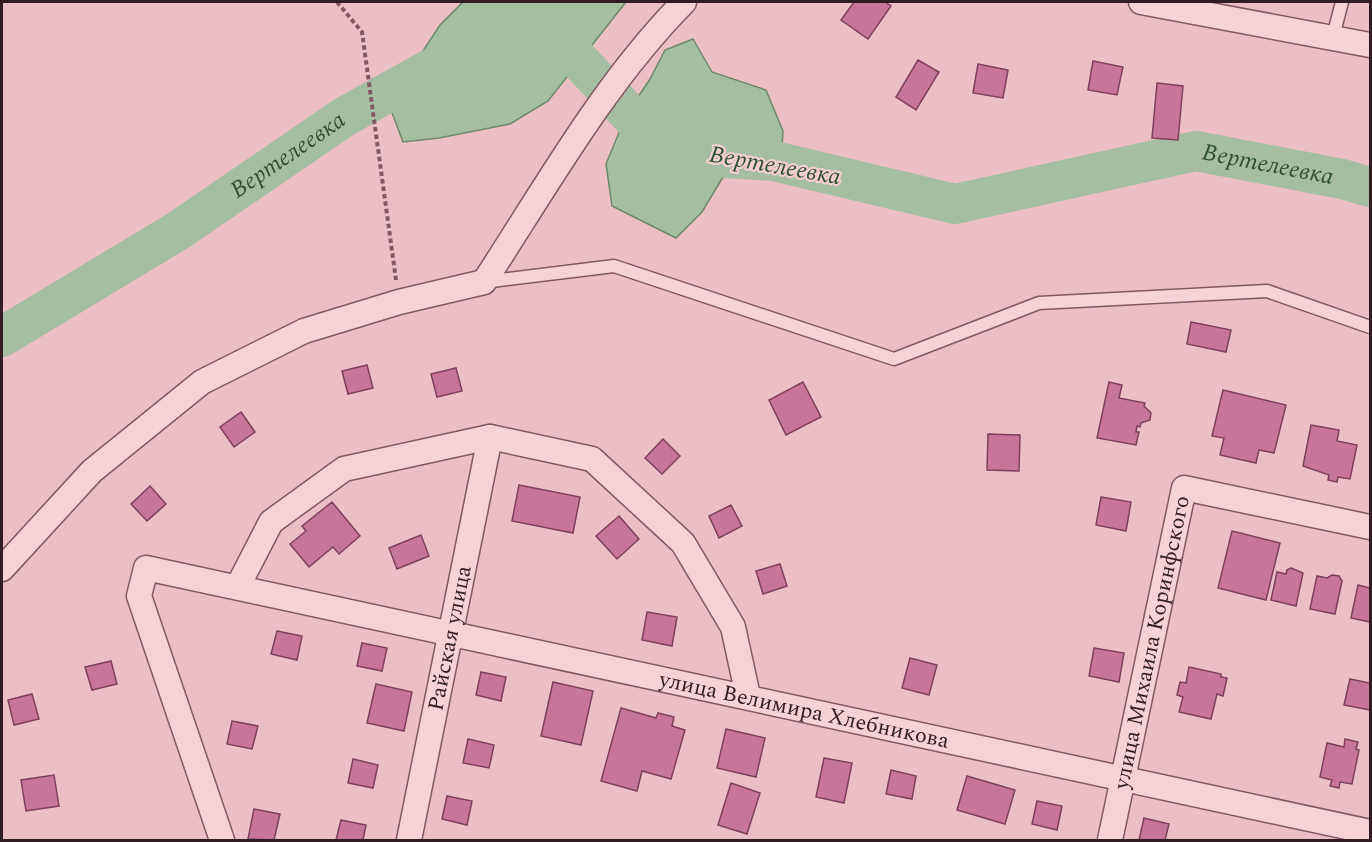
<svg xmlns="http://www.w3.org/2000/svg" width="1372" height="842" font-family="Spectral,serif">
  <rect width="100%" height="100%" fill="#ebbfc5"/>
  <g fill="#a5bda2" stroke="#6d896a" stroke-width="1.5">
    <path d="M463,2H626L548,101L510,124L439,138L403,142L385,94L396,74L423,51L440,25Z"/>
    <path d="M693,39L712,72L766,90L783,131L781,163L723,177L702,212L676,238L612,206L606,164L627,113L650,79L665,50Z"/>
  </g>
  <g fill="none" stroke-linecap="round" stroke-linejoin="round">
    <g stroke="#a5bda2" stroke-width="40">
      <path d="M527,48L575,56L645,131L671,142"/>
      <path id="s1" d="M726,158L774,161L955,204L1196,151L1342,179L1370,187"/>
      <path id="s2" d="M2,337L179,230L344,117L432,68"/>
    </g>
  </g>
  <g fill="#c77699" stroke="#7f405d" stroke-width="1.5">
    <path d="M854,2H885L891,6L868,39L841,20Z"/>
    <path d="M918,60L939,72L916,110L896,97Z"/>
    <path d="M1093,61L1123,67L1117,95L1088,90Z"/>
    <path d="M978,64L1008,70L1003,98L973,93Z"/>
    <path d="M1157,83L1183,86L1178,140L1152,138Z"/>
    <path d="M1191,322L1231,330L1226,352L1187,344Z"/>
    <path d="M367,365L373,388L348,394L342,371Z"/>
    <path d="M456,368L462,391L437,397L431,374Z"/>
    <path d="M803,382L821,417L786,435L769,400Z"/>
    <path d="M1109,382L1122,385L1119,398L1145,403L1144,406L1151,413L1150,420L1141,423L1140,427L1137,426L1136,432H1139L1136,445L1097,438Z"/>
    <path d="M1223,390L1286,405L1274,453L1259,450L1256,463L1220,455L1224,438L1212,436Z"/>
    <path d="M241,412L255,432L234,447L220,427Z"/>
    <path d="M1311,425L1339,430L1337,441L1357,445L1350,479L1338,477L1337,482L1328,480L1329,475L1303,466Z"/>
    <path d="M988,434L1020,435L1019,471L987,470Z"/>
    <path d="M663,439L680,456L662,474L645,458Z"/>
    <path d="M519,485L580,497L573,533L512,521Z"/>
    <path d="M150,486L166,504L147,521L131,504Z"/>
    <path d="M1101,497L1131,502L1126,531L1096,525Z"/>
    <path d="M332,502L360,536L339,554L333,547L309,567L290,544L306,531L302,526Z"/>
    <path d="M731,505L742,526L719,538L709,516Z"/>
    <path d="M619,516L639,539L617,559L596,536Z"/>
    <path d="M1232,531L1280,543L1266,600L1218,588Z"/>
    <path d="M421,535L429,556L397,569L389,548Z"/>
    <path d="M780,564L787,586L763,594L756,571Z"/>
    <path d="M1291,568L1303,573L1296,606L1271,600L1277,572L1286,574L1287,570Z"/>
    <path d="M1332,575L1339,576L1342,581L1335,614L1310,609L1317,576L1327,578Z"/>
    <path d="M1358,585L1370,588V622L1351,618Z"/>
    <path d="M647,612L677,617L672,646L642,640Z"/>
    <path d="M277,631L302,636L297,660L271,654Z"/>
    <path d="M362,643L387,648L382,671L357,666Z"/>
    <path d="M1094,648L1124,653L1119,682L1089,676Z"/>
    <path d="M910,658L937,665L929,695L902,688Z"/>
    <path d="M111,661L117,684L92,690L85,667Z"/>
    <path d="M1189,667L1221,674V677L1227,678L1223,696L1217,694L1211,719L1179,712L1183,697L1177,695L1180,682L1186,683Z"/>
    <path d="M481,672L506,677L501,701L476,695Z"/>
    <path d="M1350,679L1370,683V710L1344,705Z"/>
    <path d="M553,682L593,691L581,745L541,736Z"/>
    <path d="M376,684L412,692L404,731L367,723Z"/>
    <path d="M32,694L39,719L14,725L8,700Z"/>
    <path d="M621,708L656,718L658,713L674,717L672,726L685,730L671,779L642,771L637,791L601,781Z"/>
    <path d="M232,721L258,726L252,749L227,744Z"/>
    <path d="M726,729L765,738L756,777L717,768Z"/>
    <path d="M468,739L494,745L489,768L463,763Z"/>
    <path d="M1345,739L1358,742L1356,749L1359,750L1352,784L1340,782L1339,788L1330,786L1332,780L1320,777L1327,743L1344,747Z"/>
    <path d="M824,758L852,763L844,803L816,797Z"/>
    <path d="M353,759L378,765L373,788L348,783Z"/>
    <path d="M891,770L916,776L912,799L886,794Z"/>
    <path d="M54,775L59,806L26,811L21,780Z"/>
    <path d="M967,776L1015,790L1005,824L957,810Z"/>
    <path d="M731,783L760,793L747,834L718,825Z"/>
    <path d="M447,796L472,801L467,825L442,819Z"/>
    <path d="M1037,801L1062,806L1057,830L1032,824Z"/>
    <path d="M254,809L280,814L274,840L248,839Z"/>
    <path d="M1144,818L1169,824L1165,840H1139Z"/>
    <path d="M341,820L366,825L363,840H336Z"/>
  </g>
  <g fill="none" stroke-linecap="round" stroke-linejoin="round">
    <g stroke="#825865" stroke-width="15">
      <g id="lane">
        <path d="M1332,40L1342,2"/>
        <path d="M484,282L614,266L894,359L1039,303L1267,291L1370,327"/>
      </g>
    </g>
    <g stroke="#825865" stroke-width="27">
      <g id="street">
        <path d="M1141,2L1370,45"/>
        <path d="M2,569L92,471L202,382L304,331L399,302L484,282C546,187 604,83 684,2"/>
        <path d="M238,586L271,522L344,469L490,437L592,459L683,543L733,627L748,696"/>
        <path id="s3" d="M222,840L139,596L146,568L1370,832"/>
        <path id="s4" d="M409,840L490,437"/>
        <path id="s5" d="M1110,840L1184,488L1370,527"/>
      </g>
    </g>
    <path stroke="#825865" stroke-width="4" stroke-dasharray="4.5 3" stroke-linecap="butt" d="M337,2L362,32L396,280"/>
    <use href="#lane" stroke="#f6d1d6" stroke-width="12"/>
    <use href="#street" stroke="#f6d1d6" stroke-width="24"/>
  </g>
  <g text-anchor="middle" dominant-baseline="central" stroke-width="4.5" stroke-linejoin="round" paint-order="stroke">
    <g font-size="22" fill="#321c24" stroke="#f3ced3">
      <text stroke="none"><textPath href="#s4" startOffset="206">Райская улица</textPath></text>
      <text stroke="none"><textPath href="#s5" startOffset="202">улица Михаила Коринфского</textPath></text>
      <text stroke="none"><textPath href="#s3" startOffset="960">улица Велимира Хлебникова</textPath></text>
    </g>
    <g font-size="24" font-style="italic" fill="#2c512f" stroke="#f3ced3">
      <text stroke="none"><textPath href="#s2" startOffset="339">Вертелеевка</textPath></text>
      <text transform="translate(775 166) rotate(10)">Вертелеевка</text>
      <text stroke="none"><textPath href="#s1" startOffset="554">Вертелеевка</textPath></text>
    </g>
  </g>
  <rect width="1372" height="842" fill="none" stroke="#321c24" stroke-width="6"/>
</svg>
